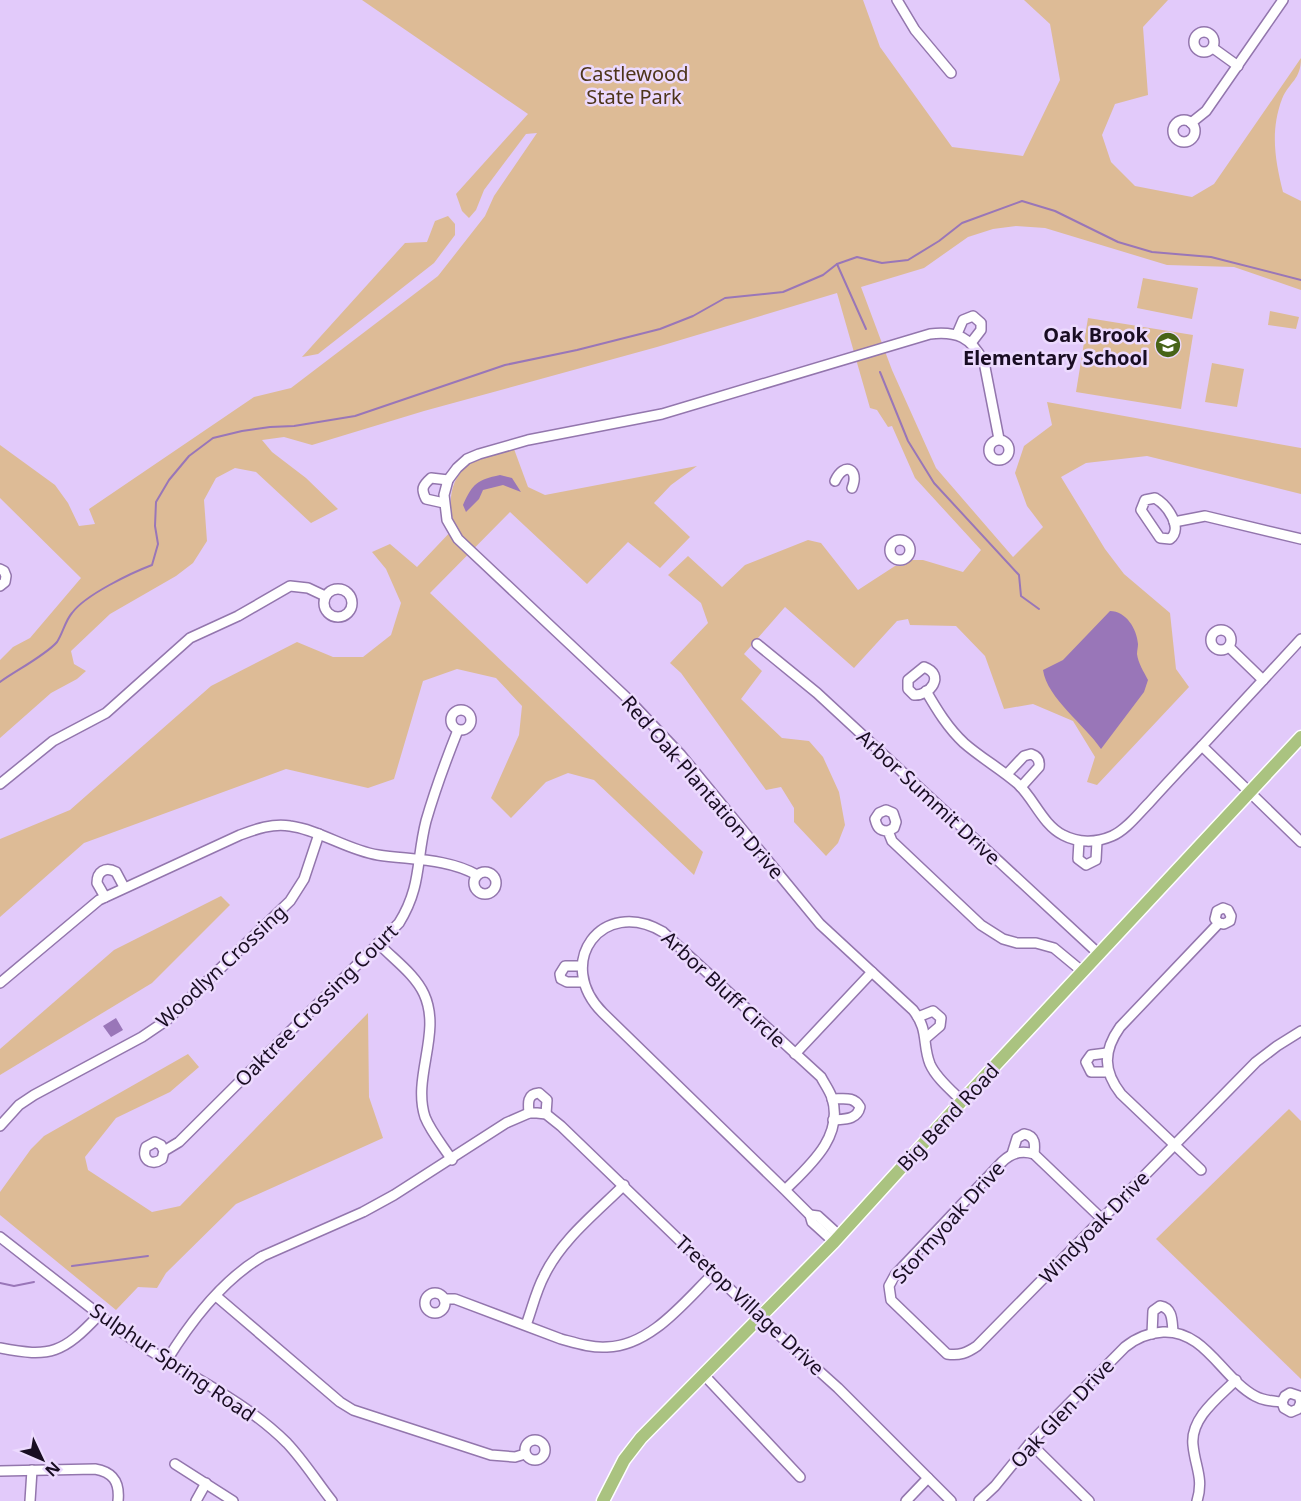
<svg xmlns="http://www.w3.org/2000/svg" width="1301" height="1501" font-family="'Noto Sans',sans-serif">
  <rect width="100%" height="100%" fill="#e2cafa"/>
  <g fill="#ddbb96">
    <path d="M362,0H863L880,47L952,147L1023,156L1060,80L1050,24L1024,0H1168L1143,27L1148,95L1115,104L1102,135L1111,162L1135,186L1192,197L1214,184L1301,58C1301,80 1289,82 1282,99C1270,131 1275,160 1283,192L1301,201V290L1234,267L1167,265L1045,228L1016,226L993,229L968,237L924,268L861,287L892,370L936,468L1013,557L1043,527L1027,506L1015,473L1024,446L1052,425L1047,402L1301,448V494L1147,456L1086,463L1061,477L1105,549L1124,574L1170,613L1176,669L1189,687L1097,785L1087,782L1095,757L1073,721L1033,704L1004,709L985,656L956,626L910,625L908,619L897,621L854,668L785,607L744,654L762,671L741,699L782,738L809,741L823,757L839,792L845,825L838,843L826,856L794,822V808L781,787L766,790L681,673L670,663L708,623L701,603L668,575L688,556L722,587L745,565L808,540L821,543L858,590L895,566H903L911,560H923L963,572L981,550L915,478L892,426L888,427L877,410L870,408L837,293L657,347L424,411L312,445L284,437L262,440L272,452L306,478L338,509L311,523L256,472L235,468L216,478L204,500L207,541L193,563L176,576L110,614L71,651L74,664L86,671L77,679L51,693L0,738V660L13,647L30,638L81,578L0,498V445L55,485L68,503L79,526L95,524L89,509L254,397L291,388L438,276L485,216L494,196L537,133L526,134L484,190L476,210L469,218L462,211L456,194L528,114Z"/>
    <path d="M448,216L455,224V235L434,263L318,354L302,357L405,243L427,242L435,221Z"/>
    <path d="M1143,278L1198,288L1192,319L1137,308Z"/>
    <path d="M1270,311L1299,317L1296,329L1268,325Z"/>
    <path d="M1088,318L1193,335L1181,409L1076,392Z"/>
    <path d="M1212,363L1244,369L1237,407L1205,402Z"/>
    <path d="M514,449L528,487L545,495L697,466L671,485L654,503L690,537L660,568L628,542L587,584L510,512L430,593L703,852L694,875L594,780L568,773L546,782L511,818L491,798L519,735L522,706L496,678L457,669L423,681L394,779L368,788L286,769L84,843L0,917V839L70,810L211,686L297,642L333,657H363L391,635L401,603L386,569L372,552L390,544L417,567L455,527C448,506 448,481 468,465C480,456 500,453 514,449Z"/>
    <path d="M221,896L230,905L152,983L0,1075V1049L114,950Z"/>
    <path d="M368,1013L369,1097L383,1138L236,1204L166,1273L157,1288L138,1287L116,1310L0,1215V1192L31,1149L44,1136L188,1054L199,1067L170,1092L116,1118L85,1157L88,1170L152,1212L180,1206Z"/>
    <path d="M1289,1109L1301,1121V1379L1156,1239Z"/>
  </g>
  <g fill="#9976b8">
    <path d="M500,475L512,478L521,492L503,485L483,490L479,499L466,512L463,505C473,483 477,480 500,475Z"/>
    <path d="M1110,611C1126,611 1137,629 1138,644C1138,647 1137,651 1137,654C1138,663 1144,672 1148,680L1144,692L1101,749C1085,725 1047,698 1043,670L1063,660Z"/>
    <path d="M116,1018L123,1030L111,1037L103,1026Z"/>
  </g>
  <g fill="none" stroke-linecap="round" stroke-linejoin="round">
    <g stroke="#9976b8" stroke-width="2">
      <path d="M837,264L866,329"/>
      <path d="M880,372L908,441L934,483L1019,575L1021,596L1039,609"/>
      <path d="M0,682C15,671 46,655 57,642C63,633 65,621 72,613C85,595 131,573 152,565L158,544L155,526L156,502L169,480L189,456L213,438L242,431L270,427L294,426L355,416L505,365L577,350L660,329L693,316L725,298L783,292L823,275L837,264L857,257L882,263L908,260L939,241L962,223L1022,201L1055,211L1118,242L1152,252L1211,257L1301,280"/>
      <path d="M72,1266L148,1256"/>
      <path d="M0,1283L14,1286L34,1282"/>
    </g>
    <g stroke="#9376ad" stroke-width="12">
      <g id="minor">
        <path d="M897,0L915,30L951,73"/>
        <circle cx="1204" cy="42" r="10"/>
        <path d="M1213,48L1238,66"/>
        <circle cx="1184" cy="131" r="11"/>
        <path d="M1191,123L1206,111L1283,0"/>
        <path d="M957,334L963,320L973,316L981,323V330L971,343"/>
        <circle cx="999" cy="450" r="10"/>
        <path d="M835,481C844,461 860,469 852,488"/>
        <path d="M1155,498C1167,505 1184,528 1170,539L1160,538L1141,510L1145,500Z"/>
        <path d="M444,503L426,499C421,489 422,486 431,478L448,480"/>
        <path d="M1174,522L1205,516L1301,539"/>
        <circle cx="900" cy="550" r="10"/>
        <path d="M0,569L4,571L6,576L5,582L0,586"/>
        <circle cx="338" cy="603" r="14"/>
        <circle cx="1221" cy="640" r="10"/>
        <path d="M1301,639L1202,746L1301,842"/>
        <path d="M757,644L817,693L1099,954"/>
        <path d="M1229,647L1263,680"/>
        <path d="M924,667C946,675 930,696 914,695L908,689V680Z"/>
        <path d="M926,691C937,710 948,728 964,743C981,758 1001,769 1018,784C1034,799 1043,825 1063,835C1078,843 1096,843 1112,836C1126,830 1138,814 1149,803C1166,784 1184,765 1202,746"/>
        <circle cx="461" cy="720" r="10"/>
        <path d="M1007,774L1024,756L1031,754C1037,756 1040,760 1039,767L1021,787"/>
        <path d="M0,784L53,741L106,713L190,638L238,616L290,586L308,588L325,596"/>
        <path d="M888,831C879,831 877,827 875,819L879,813L886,810L893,813L896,822L894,828L888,831L892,841L981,925L1003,939L1017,943H1036L1054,948L1083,972"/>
        <path d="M1079,841L1078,859L1086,865L1096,860L1097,841"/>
        <circle cx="485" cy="883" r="11"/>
        <path d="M105,897L97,883C97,872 105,866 116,872L124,887"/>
        <path d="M378,943C393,959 415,974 424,994C442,1033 412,1077 425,1117C431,1132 443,1146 452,1160"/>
        <path d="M582,966H565L560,974L561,979L567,982H583"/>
        <path d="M0,983L99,900L240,835C256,829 273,823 290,826C320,830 347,850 378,855C410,860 447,858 477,875"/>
        <path d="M918,1017L933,1011L941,1018L940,1026L926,1038"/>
        <path d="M1107,1053L1091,1055L1086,1062L1091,1072H1108"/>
        <path d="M795,1054L872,972"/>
        <path d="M832,1099C844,1099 854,1096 860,1107C857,1120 845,1119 833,1120"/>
        <path d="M962,1101C952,1091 936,1078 930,1064C922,1044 929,1030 913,1010L820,924L681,755L627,698L458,539L447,520L444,495L448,480L457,468L467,459L479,454L528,440L662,414L930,334C957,331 971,337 984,362L999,439"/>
        <path d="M529,1113C528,1103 527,1094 539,1093L547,1100L546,1114"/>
        <path d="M0,1126L19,1105L34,1095L142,1037L167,1020L290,901L304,879L319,834"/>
        <path d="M164,1151L161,1145L155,1142L146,1147C141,1159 151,1167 162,1159L164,1151L179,1142L399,923C422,886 416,860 426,821C435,790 446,760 458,730"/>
        <path d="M1012,1154L1017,1138L1024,1134C1036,1136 1035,1145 1034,1154"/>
        <path d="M1201,1170L1121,1094C1103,1071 1103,1051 1120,1027L1219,923L1224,924L1230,921L1231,916L1228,910L1223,908L1217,911L1215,919L1219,923"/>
        <path d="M785,1190C809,1166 844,1137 832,1098C830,1091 824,1083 821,1077L663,932C602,896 553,963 603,1013L785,1190L810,1215L812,1222L834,1242"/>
        <path d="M810,1215L818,1216L840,1236"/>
        <path d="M1102,1219L1034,1154C1022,1150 1011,1153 1002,1162L895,1275L889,1286L891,1300L947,1354C959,1356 967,1353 977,1346L1256,1062L1277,1046L1301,1031"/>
        <path d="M0,1237L123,1333C176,1370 240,1396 287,1443C304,1461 317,1482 332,1501"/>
        <circle cx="435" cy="1303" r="10"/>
        <path d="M216,1296L340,1402L353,1410L491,1455L515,1457L525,1454"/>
        <path d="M444,1299H455L561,1339C576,1343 591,1348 607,1347C651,1346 685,1301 714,1273"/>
        <path d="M526,1325C532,1309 536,1291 544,1276C561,1240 596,1213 624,1185"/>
        <path d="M1152,1334L1153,1311L1160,1306C1173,1308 1172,1321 1173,1332"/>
        <path d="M0,1348C51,1358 63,1353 99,1315"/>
        <path d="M167,1360C191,1321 222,1280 263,1256L363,1212L394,1195L506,1123L529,1113H537L546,1114L561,1126L760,1318L838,1388L951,1501"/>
        <path d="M704,1375L800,1477"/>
        <path d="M1282,1402L1284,1408L1291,1412L1298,1409L1301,1402"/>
        <path d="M1282,1402L1285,1396L1290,1393L1299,1396L1301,1402"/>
        <circle cx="535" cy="1450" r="10"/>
        <path d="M1030,1443L1089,1501"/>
        <path d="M175,1464L233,1501"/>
        <path d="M0,1471L95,1469C113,1472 120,1482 118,1501"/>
        <path d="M30,1501L32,1470"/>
        <path d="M196,1501L206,1483"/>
        <path d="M906,1501L928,1478"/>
        <path d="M979,1501L995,1486L1030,1443L1125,1347C1136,1338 1148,1333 1163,1332C1205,1330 1222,1378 1255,1396C1264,1401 1272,1401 1282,1402"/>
        <path d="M1197,1501C1204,1478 1195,1467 1193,1445C1190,1418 1219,1397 1236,1380"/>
      </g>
    </g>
    <g stroke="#fff" stroke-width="15">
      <path id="major" d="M603,1501L624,1460L641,1438L834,1242L962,1101L1301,737"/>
    </g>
    <use href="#minor" stroke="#fff" stroke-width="9"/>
    <use href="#major" stroke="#aac380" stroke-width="12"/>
  </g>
  <defs>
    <g id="school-disc" transform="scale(1.35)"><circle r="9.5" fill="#476417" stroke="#ecdafe"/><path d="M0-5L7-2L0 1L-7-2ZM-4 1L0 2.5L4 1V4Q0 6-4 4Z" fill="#fff"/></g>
  </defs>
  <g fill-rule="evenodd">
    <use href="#school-disc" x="1168" y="345"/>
  </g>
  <g text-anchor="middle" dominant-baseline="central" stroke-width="5" stroke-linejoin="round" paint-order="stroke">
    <g font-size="20" fill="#4d351a" stroke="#ecdafe">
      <text x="634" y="73">Castlewood<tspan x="634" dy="23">State Park</tspan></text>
    </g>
    <g font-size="20" font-weight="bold" fill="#190d22" stroke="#ecdafe" text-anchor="end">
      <text x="1148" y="334">Oak Brook<tspan x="1148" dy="23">Elementary School</tspan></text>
    </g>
    <g font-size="20" fill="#190d22" stroke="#ecdafe">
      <text transform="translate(703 787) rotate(49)">Red Oak Plantation Drive</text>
      <text transform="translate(929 797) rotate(43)">Arbor Summit Drive</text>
      <text transform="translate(221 966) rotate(-43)">Woodlyn Crossing</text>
      <text transform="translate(724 989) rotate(43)">Arbor Bluff Circle</text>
      <text transform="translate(316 1005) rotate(-45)">Oaktree Crossing Court</text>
      <text transform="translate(948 1117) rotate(-47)">Big Bend Road</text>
      <text transform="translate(948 1222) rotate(-48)">Stormyoak Drive</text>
      <text transform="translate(1094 1227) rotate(-46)">Windyoak Drive</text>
      <text transform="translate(750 1305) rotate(43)">Treetop Village Drive</text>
      <text transform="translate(173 1362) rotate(34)">Sulphur Spring Road</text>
      <text transform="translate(1062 1413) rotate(-47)">Oak Glen Drive</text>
    </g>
  </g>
  <g transform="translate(42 1459) rotate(134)" stroke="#ecdafe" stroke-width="4.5" paint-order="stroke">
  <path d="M0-4.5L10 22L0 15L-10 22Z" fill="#190d22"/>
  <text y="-9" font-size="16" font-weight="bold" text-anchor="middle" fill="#190d22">N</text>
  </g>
</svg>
